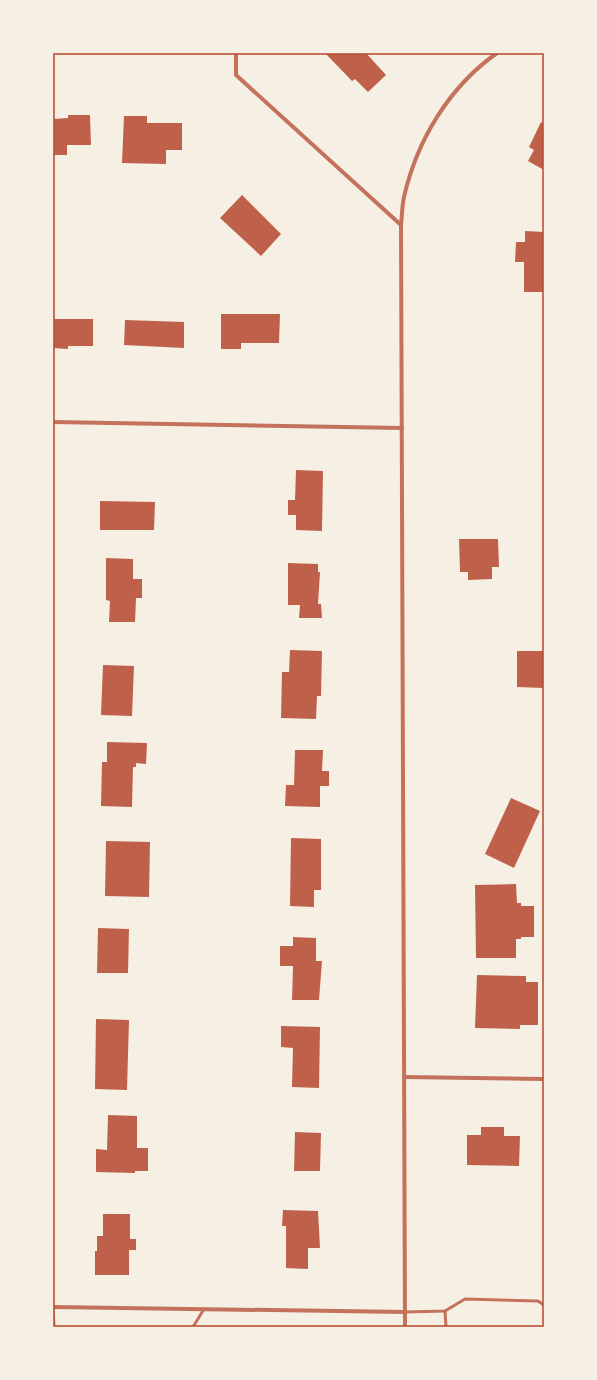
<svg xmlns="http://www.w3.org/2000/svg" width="597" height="1380" font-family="'Sofia Sans Condensed',sans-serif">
  <rect width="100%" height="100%" fill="#f6efe4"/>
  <g fill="#bf614a">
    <path d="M325,53H366L386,75L368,92L355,79L352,81Z"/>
    <path d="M68,115H90L91,145H67V155H53V119L68,118Z"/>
    <path d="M124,116H147V123H182V150H166V164L122,163Z"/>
    <path d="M541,122L544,124V170L528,161L534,150L529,147Z"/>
    <path d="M242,195L281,234L261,256L220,218Z"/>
    <path d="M525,231L544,232V292H524V262H515L516,242H525Z"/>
    <path d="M221,314H280L279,343H241V349H221Z"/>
    <path d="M53,319H93V346H68V349L53,348Z"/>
    <path d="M125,320L184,322V348L124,345Z"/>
    <path d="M296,470L323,471L322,531L296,530V515H288V500H295Z"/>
    <path d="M100,501L155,502L154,530H100Z"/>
    <path d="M459,539H498L499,567H492V579L468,580V572H460Z"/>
    <path d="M106,558L133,559V579H142V598H136L135,622H109L110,601L106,600Z"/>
    <path d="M288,563L318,564V572H320L318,604H321L322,618H299L300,605H288Z"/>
    <path d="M290,650L322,651L321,696H317L316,719L281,718L282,672H289Z"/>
    <path d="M517,651H544V688L517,687Z"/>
    <path d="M103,665L134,666L132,716L101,715Z"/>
    <path d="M107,742L147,743L146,764L136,763V767H133L132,807L101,806L102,762H107Z"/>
    <path d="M295,750H323L322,771H329V786H320V807L285,806L286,785H294Z"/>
    <path d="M511,798L540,811L514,868L485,854Z"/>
    <path d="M291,838L321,839V890H314V907L290,906Z"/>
    <path d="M106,841L150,842L149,897L105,896Z"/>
    <path d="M516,884L517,903H521V906H534V937H521V939H516V958H476L475,885Z"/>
    <path d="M98,928L129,929L128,973H97Z"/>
    <path d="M293,937L316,938V961H322L319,1000H292L293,966H280V946H293Z"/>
    <path d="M477,975L526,976V982H538V1025H520V1029L475,1028Z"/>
    <path d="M96,1019L129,1020L127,1090L95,1089Z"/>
    <path d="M281,1026L320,1027L319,1088L292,1087L293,1048L281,1047Z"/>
    <path d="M108,1115L137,1116V1148H148V1171H135V1173L96,1172V1149L107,1150Z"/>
    <path d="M481,1127H504V1136H520L519,1166L467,1165V1135H481Z"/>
    <path d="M295,1132L321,1133L320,1171H294Z"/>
    <path d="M283,1210L318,1211L320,1248H308V1269L286,1268V1226H282Z"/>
    <path d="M103,1214H130V1239H136V1250H129V1275H95V1251H97V1236H103Z"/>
  </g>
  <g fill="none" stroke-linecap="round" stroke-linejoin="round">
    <g stroke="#c5725c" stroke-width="3">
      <path d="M53,1307L54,1327"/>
      <path d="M445,1311L446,1327"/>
      <path d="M405,1312L445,1311L465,1299L538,1301L544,1305"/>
      <path d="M193,1327L204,1309"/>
    </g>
    <g stroke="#c5725c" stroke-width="4">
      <path d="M236,53V75L401,225"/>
      <path d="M53,422L402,428"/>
      <path d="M404,1077L544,1079"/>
      <path d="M53,1307L405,1312"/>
      <path d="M405,1327L401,225C402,216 402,206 404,197C417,140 449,87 497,53"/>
    </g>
  </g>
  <rect width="597" height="1380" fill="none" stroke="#f6efe4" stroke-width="108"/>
  <rect x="54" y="54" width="489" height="1272" fill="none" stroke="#b5482f" stroke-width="1.5"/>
</svg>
